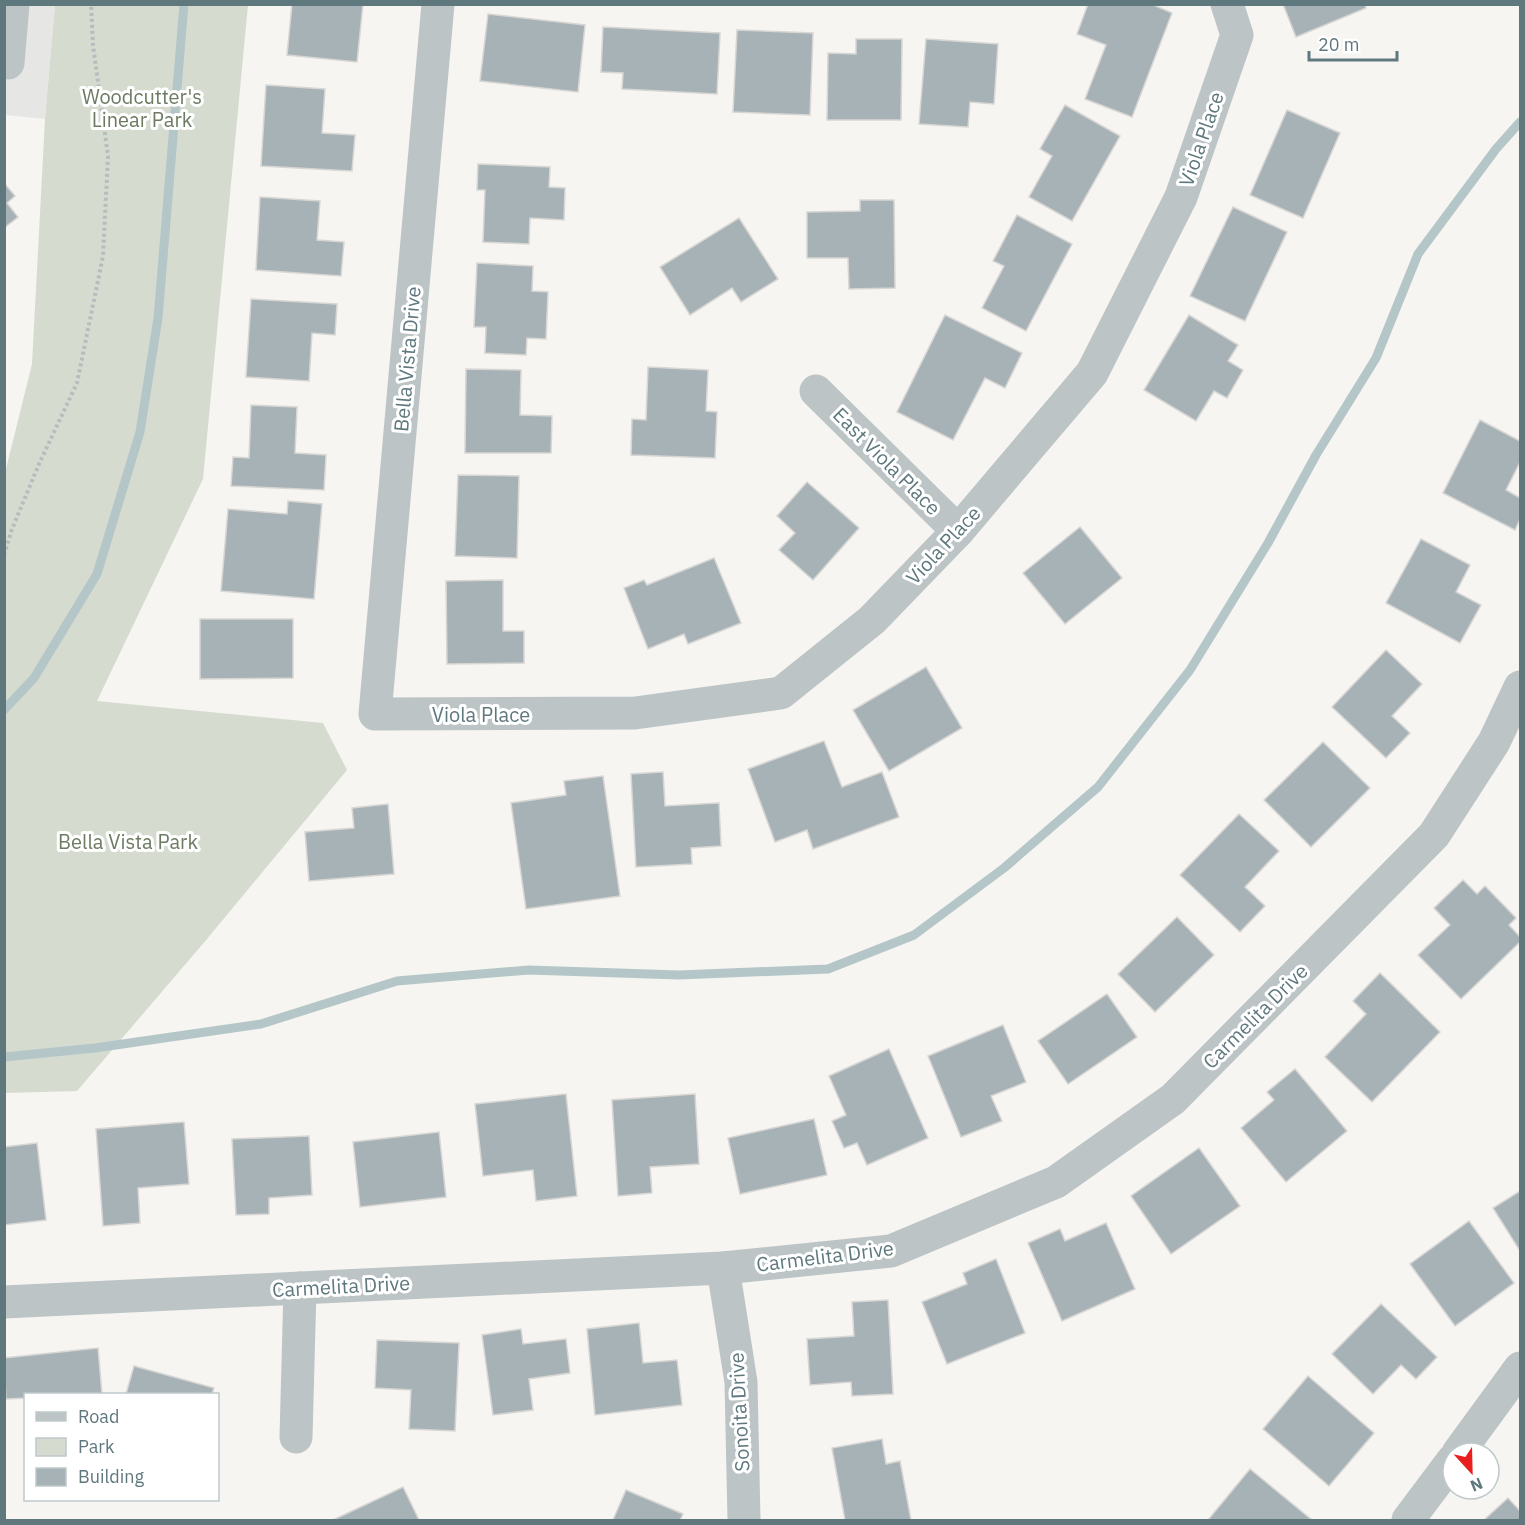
<svg xmlns="http://www.w3.org/2000/svg" width="1525" height="1525" font-family="'IBM Plex Sans',sans-serif">
  <rect width="100%" height="100%" fill="#f6f5f1"/>
  <path fill="#e6e6e5" d="M4,5H55L45,119L5,115Z"/>
  <path fill="#d6dbd0" d="M55,5H248L203,479L97,701L323,723L347,770L207,939L77,1091L5,1093L4,477L32,364L45,119Z"/>
  <g fill="none" stroke-linecap="round" stroke-linejoin="round">
    <g stroke="#b4c6c7" stroke-width="9">
      <path d="M4,710L34,678L97,574L140,432L158,318L184,4"/>
      <path d="M4,1057L95,1048L261,1024L397,981L529,970L679,975L828,969L914,935L1004,868L1098,787L1190,670L1268,543L1316,455L1376,358L1418,254L1496,149L1520,122"/>
    </g>
  </g>
  <g fill="#a6b2b5" stroke="#d7d6d4" stroke-width="1.5">
    <path d="M292,4H363L357,62L287,55Z"/>
    <path d="M1088,4H1151L1172,13L1132,117L1085,99L1106,45L1077,34Z"/>
    <path d="M1283,4H1365L1366,8L1296,37Z"/>
    <path d="M488,14L585,25L578,92L480,81Z"/>
    <path d="M603,27L720,33L717,94L622,89L623,73L601,72Z"/>
    <path d="M737,30L813,33L810,115L733,112Z"/>
    <path d="M856,39H902L901,120H827L828,53L856,54Z"/>
    <path d="M926,39L998,44L994,104L970,102L968,127L919,124Z"/>
    <path d="M266,85L325,89L322,133L355,135L352,171L261,166Z"/>
    <path d="M1065,105L1120,136L1072,221L1029,197L1052,156L1040,149Z"/>
    <path d="M1287,110L1340,133L1303,218L1250,195Z"/>
    <path d="M478,164L550,167L549,187L565,188L564,220L530,218L529,244L483,242L485,190H477Z"/>
    <path d="M4,183L15,196L7,203L18,217L4,228Z"/>
    <path d="M260,197L320,201L317,240L344,242L341,276L256,270Z"/>
    <path d="M860,200H894L895,288L849,289L848,258H807V212L860,211Z"/>
    <path d="M1233,207L1287,232L1245,321L1190,296Z"/>
    <path d="M1017,215L1072,244L1026,331L982,308L1004,266L993,261Z"/>
    <path d="M739,218L778,279L741,302L732,288L690,315L660,267Z"/>
    <path d="M477,263L533,266L532,291L548,292L546,339L527,338L526,355L485,353L486,327H474Z"/>
    <path d="M251,299L337,304L335,335L312,333L309,381L246,377Z"/>
    <path d="M945,315L1022,353L1005,388L985,378L953,440L897,412Z"/>
    <path d="M1189,315L1238,345L1228,361L1243,370L1227,398L1214,391L1196,421L1144,390Z"/>
    <path d="M648,367L708,370L706,411L717,412L715,458L631,455L632,419L646,420Z"/>
    <path d="M466,369L521,370L520,415L552,416L551,453H465Z"/>
    <path d="M251,405L297,407L295,453L326,455L324,490L231,486L233,457L249,458Z"/>
    <path d="M1480,420L1520,441V462L1506,490L1520,498V519L1515,530L1443,493Z"/>
    <path d="M458,475L519,476L517,558L455,556Z"/>
    <path d="M807,482L859,528L813,580L779,550L795,533L777,516Z"/>
    <path d="M288,501L322,504L314,599L221,591L228,509L287,514Z"/>
    <path d="M1080,527L1122,578L1065,624L1023,573Z"/>
    <path d="M1421,539L1470,565L1456,592L1481,605L1460,643L1386,603Z"/>
    <path d="M714,558L741,623L688,644L684,634L648,649L624,588L644,580L647,585Z"/>
    <path d="M503,580V631H524V663L447,664L446,581Z"/>
    <path d="M200,619H293V678L200,679Z"/>
    <path d="M1386,650L1422,684L1392,716L1410,733L1386,758L1332,707Z"/>
    <path d="M926,667L962,728L889,771L853,710Z"/>
    <path d="M824,741L842,787L882,772L899,817L813,849L807,830L775,842L748,769Z"/>
    <path d="M1323,742L1370,788L1311,847L1264,800Z"/>
    <path d="M663,772L665,806L719,803L721,846L691,848L692,864L636,867L631,774Z"/>
    <path d="M603,776L620,896L526,909L511,803L566,795L564,781Z"/>
    <path d="M388,804L394,874L309,881L305,832L354,828L352,808Z"/>
    <path d="M1239,814L1279,851L1245,887L1265,906L1240,932L1180,875Z"/>
    <path d="M1463,880L1477,894L1485,886L1516,918L1509,925L1520,937V942L1461,999L1418,955L1450,925L1434,908Z"/>
    <path d="M1177,917L1214,955L1155,1012L1118,974Z"/>
    <path d="M1380,973L1440,1032L1372,1102L1325,1057L1366,1014L1353,1001Z"/>
    <path d="M1107,994L1137,1037L1068,1084L1038,1041Z"/>
    <path d="M1003,1025L1026,1082L991,1096L1002,1121L961,1137L928,1056Z"/>
    <path d="M889,1049L928,1138L867,1165L857,1143L844,1148L832,1121L846,1115L829,1076Z"/>
    <path d="M1295,1069L1347,1131L1286,1182L1241,1128L1274,1100L1267,1092Z"/>
    <path d="M566,1094L577,1196L536,1201L533,1170L483,1176L475,1104Z"/>
    <path d="M695,1094L699,1164L650,1167L652,1193L618,1196L612,1100Z"/>
    <path d="M814,1119L827,1175L740,1194L728,1138Z"/>
    <path d="M184,1122L189,1184L138,1188L140,1223L103,1226L96,1129Z"/>
    <path d="M439,1132L446,1197L360,1207L353,1142Z"/>
    <path d="M309,1136L312,1195L269,1198V1214L236,1215L232,1139Z"/>
    <path d="M37,1143L46,1220L4,1225V1147Z"/>
    <path d="M1199,1148L1240,1206L1171,1254L1131,1196Z"/>
    <path d="M1520,1191V1251L1493,1208Z"/>
    <path d="M1469,1221L1514,1283L1455,1326L1410,1264Z"/>
    <path d="M1106,1223L1135,1289L1062,1321L1028,1243L1060,1229L1065,1241Z"/>
    <path d="M996,1259L1025,1333L947,1364L922,1302L967,1284L963,1273Z"/>
    <path d="M888,1300L893,1394L852,1396L851,1382L810,1385L807,1339L854,1336L852,1302Z"/>
    <path d="M1381,1304L1437,1357L1416,1379L1401,1365L1373,1394L1332,1354Z"/>
    <path d="M639,1323L643,1363L677,1360L682,1405L595,1415L587,1329Z"/>
    <path d="M521,1329L523,1344L566,1339L570,1373L529,1379L533,1410L493,1415L482,1335Z"/>
    <path d="M377,1340L459,1343L455,1431L409,1429L411,1390L375,1388Z"/>
    <path d="M98,1348L102,1394H26V1398L6,1399L4,1358Z"/>
    <path d="M134,1366L214,1388L212,1394H126Z"/>
    <path d="M1308,1376L1374,1433L1329,1486L1263,1429Z"/>
    <path d="M882,1439L886,1464L900,1461L911,1520H845L832,1448Z"/>
    <path d="M1250,1469L1312,1520H1208Z"/>
    <path d="M403,1487L419,1520H333Z"/>
    <path d="M626,1490L683,1514L680,1520H613Z"/>
    <path d="M1508,1498L1520,1511V1520H1484Z"/>
  </g>
  <g fill="none" stroke-linecap="round" stroke-linejoin="round">
    <path stroke="#b7bcbd" stroke-width="4" stroke-dasharray="3 3" stroke-linecap="butt" d="M4,555L12,529L39,464L77,383L103,256L108,156L93,45L91,4"/>
    <g stroke="#bdc4c6" stroke-width="33">
      <path d="M438,4L375,714L635,713L781,693L872,620L958,531L1092,373L1181,197L1237,35L1227,4"/>
      <path d="M4,62L8,63L13,4"/>
      <path d="M816,391L958,531"/>
      <path d="M723,1268L741,1382L744,1520"/>
      <path d="M4,1302L723,1268L891,1251L1056,1182L1173,1099L1434,835L1494,742L1520,687"/>
      <path d="M296,1437L300,1288"/>
      <path d="M1458,1453L1520,1368"/>
      <path d="M1408,1520L1453,1460"/>
    </g>
  </g>
  <g text-anchor="middle" dominant-baseline="central" stroke-width="6" stroke-linejoin="round" paint-order="stroke">
    <g font-size="20" fill="#6d7b62" stroke="#fff">
      <text x="142" y="96">Woodcutter's<tspan x="142" dy="23">Linear Park</tspan></text>
      <text x="128" y="841">Bella Vista Park</text>
    </g>
    <g font-size="20" fill="#5f787e" stroke="#fff">
      <text transform="translate(1201 139) rotate(-71)">Viola Place</text>
      <text transform="translate(407 359) rotate(-85)">Bella Vista Drive</text>
      <text transform="translate(887 461) rotate(45)">East Viola Place</text>
      <text transform="translate(943 545) rotate(-47)">Viola Place</text>
      <text x="481" y="714">Viola Place</text>
      <text transform="translate(1255 1016) rotate(-45)">Carmelita Drive</text>
      <text transform="translate(825 1256) rotate(-7)">Carmelita Drive</text>
      <text transform="translate(341 1286) rotate(-3)">Carmelita Drive</text>
      <text transform="translate(739 1412) rotate(-93)">Sonoita Drive</text>
    </g>
  </g>
  <rect width="1525" height="1525" fill="none" stroke="#5f787e" stroke-width="12"/>
  <rect x="24" y="1393" width="195" height="108" fill="#ffffff" stroke="#bfc9cb" stroke-width="1.5"/>
  <rect x="36" y="1412" width="30" height="9" fill="#bdc4c6" stroke="#bfc9cb" stroke-width="1.5"/>
  <text x="78" y="1423" font-size="18" fill="#5f787e">Road</text>
  <rect x="36" y="1438" width="30" height="18" fill="#d6dbd0" stroke="#bfc9cb" stroke-width="1.5"/>
  <text x="78" y="1453" font-size="18" fill="#5f787e">Park</text>
  <rect x="36" y="1468" width="30" height="18" fill="#a6b2b5" stroke="#bfc9cb" stroke-width="1.5"/>
  <text x="78" y="1483" font-size="18" fill="#5f787e">Building</text>
  <g transform="translate(1471 1471) rotate(158)"><circle r="28" fill="#ffffff" stroke="#bfc9cb" stroke-width="1.5"/>
  <path d="M0-4.5L10 22L0 15L-10 22Z" fill="#e91e1f"/>
  <text y="-9" font-size="16" font-weight="bold" text-anchor="middle" fill="#5f787e">N</text>
  </g>
  <path d="M1309 51v9h88v-9" fill="none" stroke="#5f787e" stroke-width="3"/>
  <text x="1318" y="51" font-size="18" fill="#5f787e" stroke="#ffffff" stroke-width="4.5" paint-order="stroke">20 m</text>
</svg>
